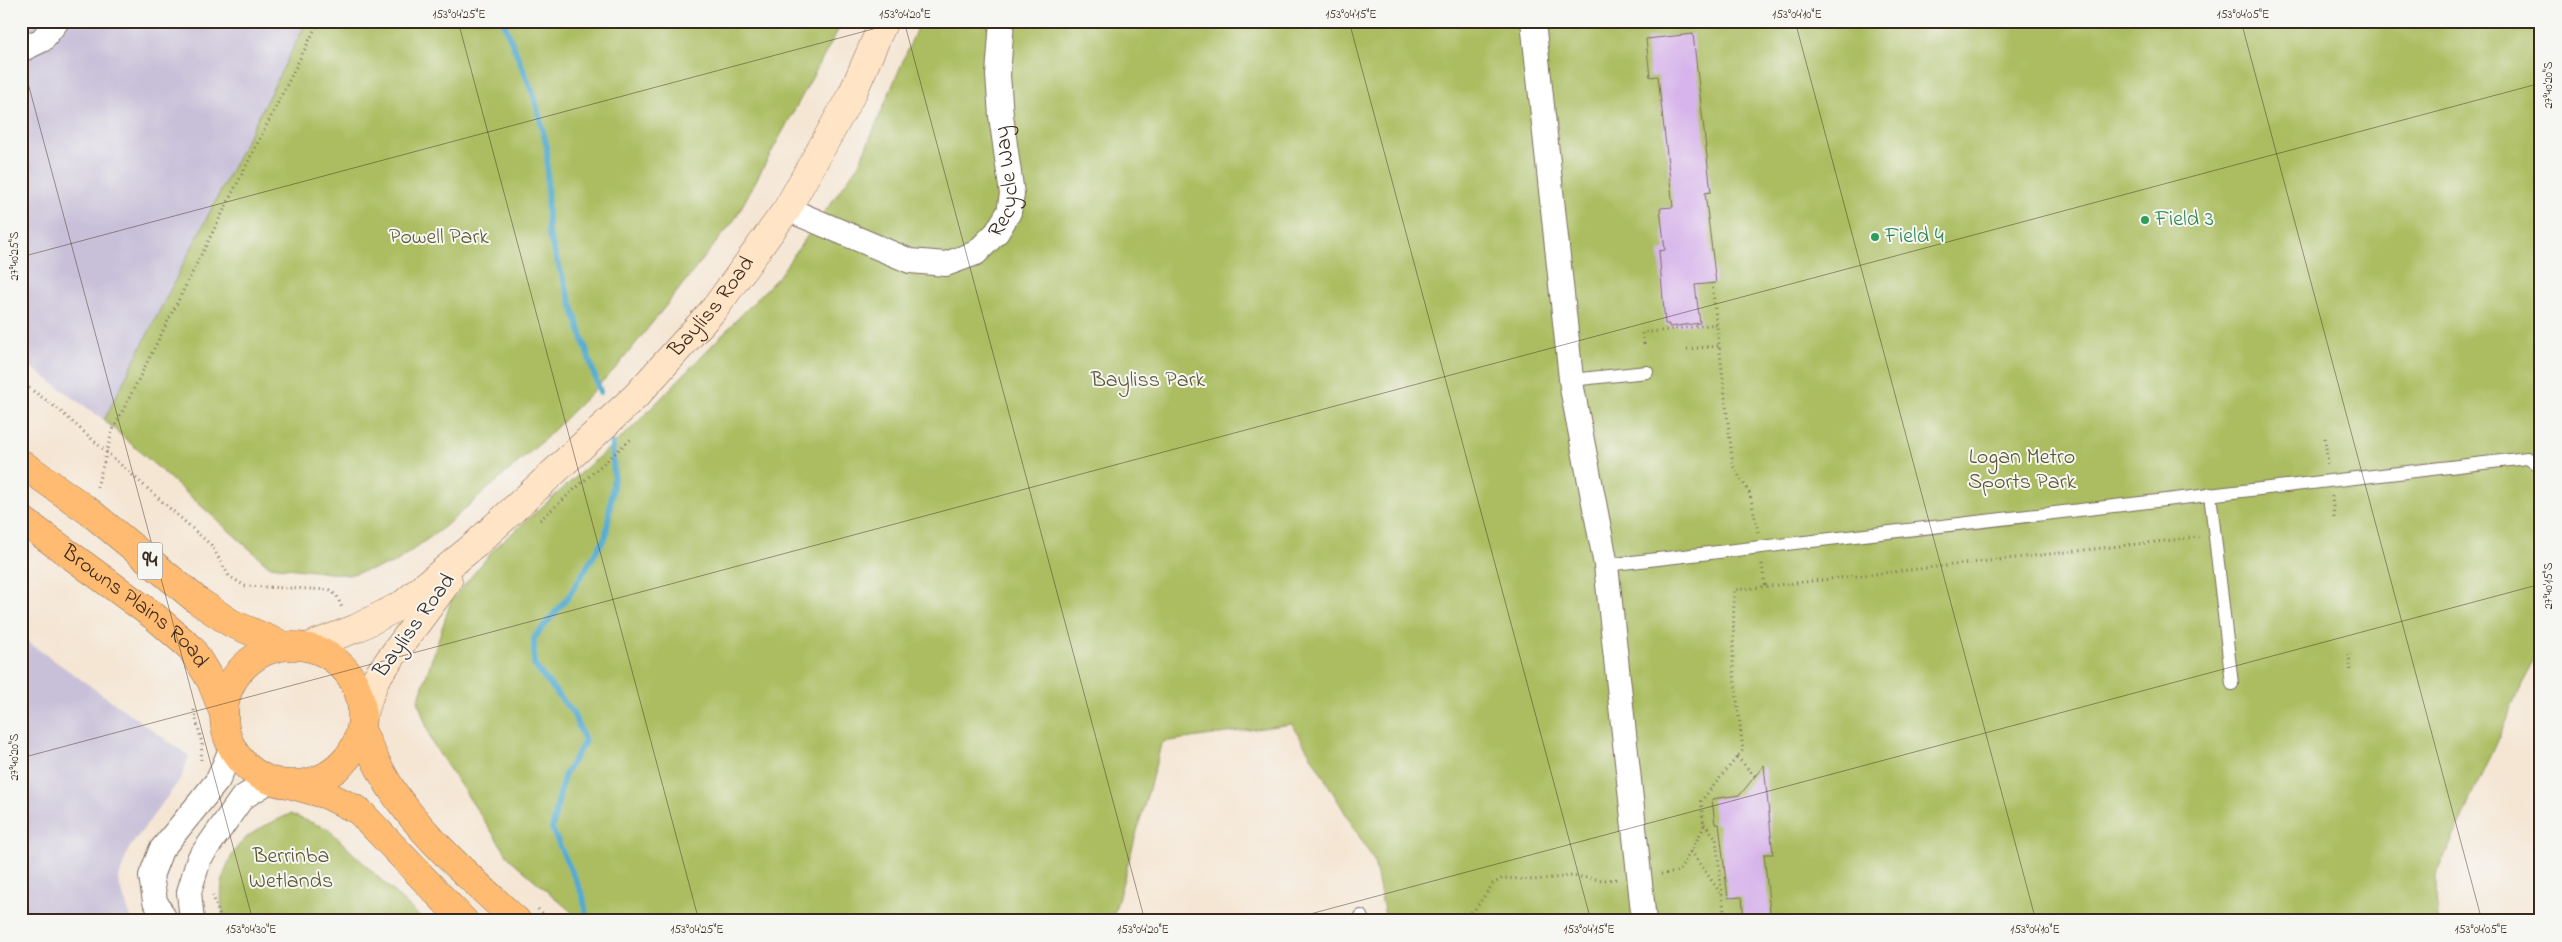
<svg xmlns="http://www.w3.org/2000/svg" width="2562" height="942" font-family="'Indie Flower',sans-serif">
  <rect width="100%" height="100%" fill="#f6f6f2"/>
  <filter id="ink" filterUnits="userSpaceOnUse"><feTurbulence type="fractalNoise" baseFrequency=".02" numOctaves="2"/><feDisplacementMap in="SourceGraphic" scale="10" xChannelSelector="R" yChannelSelector="G"/><feConvolveMatrix kernelMatrix="1 2 1 2 8 2 1 2 1" color-interpolation-filters="sRGB"/></filter>
  <filter id="wash" filterUnits="userSpaceOnUse"><feTurbulence type="fractalNoise" baseFrequency=".0096" numOctaves="4" result="noise"/><feDisplacementMap in="SourceGraphic" scale="20" xChannelSelector="R" yChannelSelector="G"/><feGaussianBlur stdDeviation="1.12" result="paint"/><feColorMatrix in="noise" values="0 0 0 0 0 0 0 0 0 0 0 0 0 0 0 0 0 1.4 0 .05"/><feComposite in="paint" operator="in"/></filter>
  <g filter="url(#wash)">
    <rect width="100%" height="100%" fill="#f5e6d4"/>
    <g fill="#c8c0d8">
      <path d="M21,21H307L104,420L21,360Z"/>
      <path d="M21,637L189,756L181,778L128,850L118,881L132,921H21Z"/>
    </g>
    <g fill="#abbd60" stroke="#73743f">
      <path d="M307,21H843L735,219L617,367L544,440L443,528L393,564L348,575L269,566L104,420Z"/>
      <path d="M920,21H2541V643L2436,876L2437,921H1386L1374,861L1292,724L1162,742L1112,921H582L510,859L432,743L418,701L451,601L495,548L633,427L778,277L859,164Z"/>
      <path d="M290,814L328,829L424,921H225C217,895 222,865 240,844C252,830 273,822 290,814Z"/>
    </g>
    <g fill="none" stroke-linecap="round" stroke-linejoin="round">
      <g stroke="#52abcf" stroke-width="6">
        <path d="M503,21L534,96L547,147L548,232L600,392"/>
        <path d="M587,921L583,896L552,829L564,776L585,741L573,713L534,665V638L569,596L606,536L614,477L612,443"/>
      </g>
    </g>
    <g id="blocks">
      <g fill="#d7b4eb">
        <path d="M1693,34L1711,192L1705,193L1716,283L1695,285L1700,323L1669,327V324H1665L1659,251L1665,250L1660,208L1673,207L1658,76L1650,77L1646,39Z"/>
        <path d="M1764,765L1773,854H1764L1771,921H1744L1742,897L1728,898L1719,824H1715L1712,799L1740,795Z"/>
      </g>
    </g>
  </g>
  <g filter="url(#ink)">
    <use href="#blocks" fill-opacity="0" stroke="#7c6c5e" stroke-width="1"/>
    <g fill="none" stroke-linecap="round" stroke-linejoin="round">
      <g stroke="#7c6c5e" stroke-width="14">
        <g id="lane">
          <path d="M1571,380L1647,372"/>
          <path d="M2210,494L2232,684"/>
          <path d="M1606,565L2527,458L2541,466"/>
          <path d="M1361,916L1363,921"/>
        </g>
      </g>
      <g stroke="#7c6c5e" stroke-width="26">
        <g id="street">
          <path d="M1533,21L1572,388L1606,565L1644,921"/>
          <path d="M21,50L42,40L57,21"/>
          <path id="s1" d="M787,209L910,261L946,264L976,253L997,232L1009,212L1012,194L1001,116L998,75L1002,21"/>
          <path d="M166,921L155,901L151,876L161,850L218,780L232,747"/>
          <path d="M192,921L189,892L199,859L242,798L271,780"/>
        </g>
      </g>
      <g stroke="#7c6c5e" stroke-width="29">
        <g id="secondary">
          <path id="s2" d="M307,647L357,628L403,604L476,544L636,396L715,308L787,209L853,92L884,21"/>
          <path d="M363,713L376,678L448,581"/>
        </g>
      </g>
      <g stroke="#7c6c5e" stroke-width="29">
        <g id="primary">
          <path d="M21,463L90,512L198,601L231,623L285,646"/>
          <path id="s3" d="M21,519L155,617L191,648L211,681L224,714"/>
          <circle cx="293" cy="715" r="69"/>
          <path d="M361,729C372,754 383,778 399,800C432,845 476,883 517,921"/>
          <path d="M292,785L327,795L359,811L464,921"/>
        </g>
      </g>
      <g stroke="#7c6c5e" stroke-width="3" stroke-dasharray="1 4" stroke-linecap="butt">
        <path d="M1712,283L1733,466L1750,494L1758,532"/>
        <path d="M1644,344L1642,333L1717,324"/>
        <path d="M1687,349L1719,346"/>
        <path d="M21,382L58,409L211,545L229,576L245,586L330,590L337,596L342,608"/>
        <path d="M2325,438L2328,464"/>
        <path d="M97,487L112,432L319,21"/>
        <path d="M2332,496L2334,518"/>
        <path d="M540,520L631,439"/>
        <path d="M1762,564L1765,587"/>
        <path d="M2349,654L2351,671"/>
        <path d="M194,710L202,744L201,760"/>
        <path d="M1737,757L1755,776"/>
        <path d="M1704,824L1716,838L1725,921"/>
        <path d="M1691,851L1721,894"/>
        <path d="M1661,874L1679,872L1704,827L1701,801L1743,750L1733,665L1734,590L2199,537"/>
        <path d="M213,895L221,921"/>
        <path d="M538,909L551,921"/>
        <path d="M1459,921L1475,909L1493,884L1503,878L1534,880L1572,876L1603,880L1619,879"/>
      </g>
      <use href="#lane" stroke="#fff" stroke-width="12"/>
      <use href="#street" stroke="#fff" stroke-width="24"/>
      <use href="#secondary" stroke="#ffe4c6" stroke-width="28"/>
      <use href="#primary" stroke="#ffbb71" stroke-width="28"/>
    </g>
  </g>
  <path fill="none" stroke="#3b2a1e" stroke-width="1" stroke-opacity="0.45" d="M458,21L699,921M904,21L1145,921M1349,21L1591,921M1795,21L2036,921M2241,21L2482,921M21,57L253,921M21,257L903,21M21,758L2541,83M1284,921L2541,584"/>
  <g fill="#2e9e5b" stroke="#f6f6f2" stroke-width="2">
    <circle cx="2145" cy="220" r="5"/>
    <circle cx="1875" cy="237" r="5"/>
  </g>
  <g text-anchor="middle" dominant-baseline="central" stroke-width="4" stroke-linejoin="round" paint-order="stroke">
    <rect fill="#f6f6f2" stroke="#73675e" stroke-width="1" x="137.5" y="542.5" width="25" height="37" rx="4"/>
    <g font-size="21" font-weight="bold" fill="#3b2a1e">
      <text x="150" y="561">94</text>
    </g>
    <g font-size="22" fill="#3b2a1e" stroke="#f6f6f2">
      <text stroke="none"><textPath href="#s1" startOffset="284">Recycle Way</textPath></text>
      <text stroke="none"><textPath href="#s2" startOffset="535">Bayliss Road</textPath></text>
      <text stroke="none"><textPath href="#s3" startOffset="144">Browns Plains Road</textPath></text>
      <text transform="translate(415 626) rotate(-54)">Bayliss Road</text>
    </g>
    <g font-size="22" fill="#27864d" stroke="#f6f6f2" text-anchor="start">
      <text x="2155" y="220">Field 3</text>
      <text x="1885" y="237">Field 4</text>
    </g>
    <g font-size="22" fill="#5d5632" stroke="#f6f6f2">
      <text x="439" y="238">Powell Park</text>
      <text x="1148" y="381">Bayliss Park</text>
      <text x="2022" y="458">Logan Metro<tspan x="2022" dy="25">Sports Park</tspan></text>
      <text x="291" y="857">Berrinba<tspan x="291" dy="25">Wetlands</tspan></text>
    </g>
  </g>
  <rect width="2562" height="942" fill="none" stroke="#f6f6f2" stroke-width="55"/>
  <rect x="28" y="28" width="2506" height="886" fill="none" stroke="#3b2a1e" stroke-width="2"/>
  <g font-size="12" text-anchor="middle" fill="#3b2a1e">
    <text x="459" y="18">153°04'25"E</text>
    <text x="905" y="18">153°04'20"E</text>
    <text x="1351" y="18">153°04'15"E</text>
    <text x="1797" y="18">153°04'10"E</text>
    <text x="2243" y="18">153°04'05"E</text>
    <text transform="translate(2548 85) rotate(-90)" y="4">27°40'20"S</text>
    <text transform="translate(14 256) rotate(-90)" y="4">27°40'25"S</text>
    <text transform="translate(2548 586) rotate(-90)" y="4">27°40'15"S</text>
    <text transform="translate(14 757) rotate(-90)" y="4">27°40'20"S</text>
    <text x="251" y="933">153°04'30"E</text>
    <text x="697" y="933">153°04'25"E</text>
    <text x="1143" y="933">153°04'20"E</text>
    <text x="1589" y="933">153°04'15"E</text>
    <text x="2035" y="933">153°04'10"E</text>
    <text x="2481" y="933">153°04'05"E</text>
  </g>
</svg>
